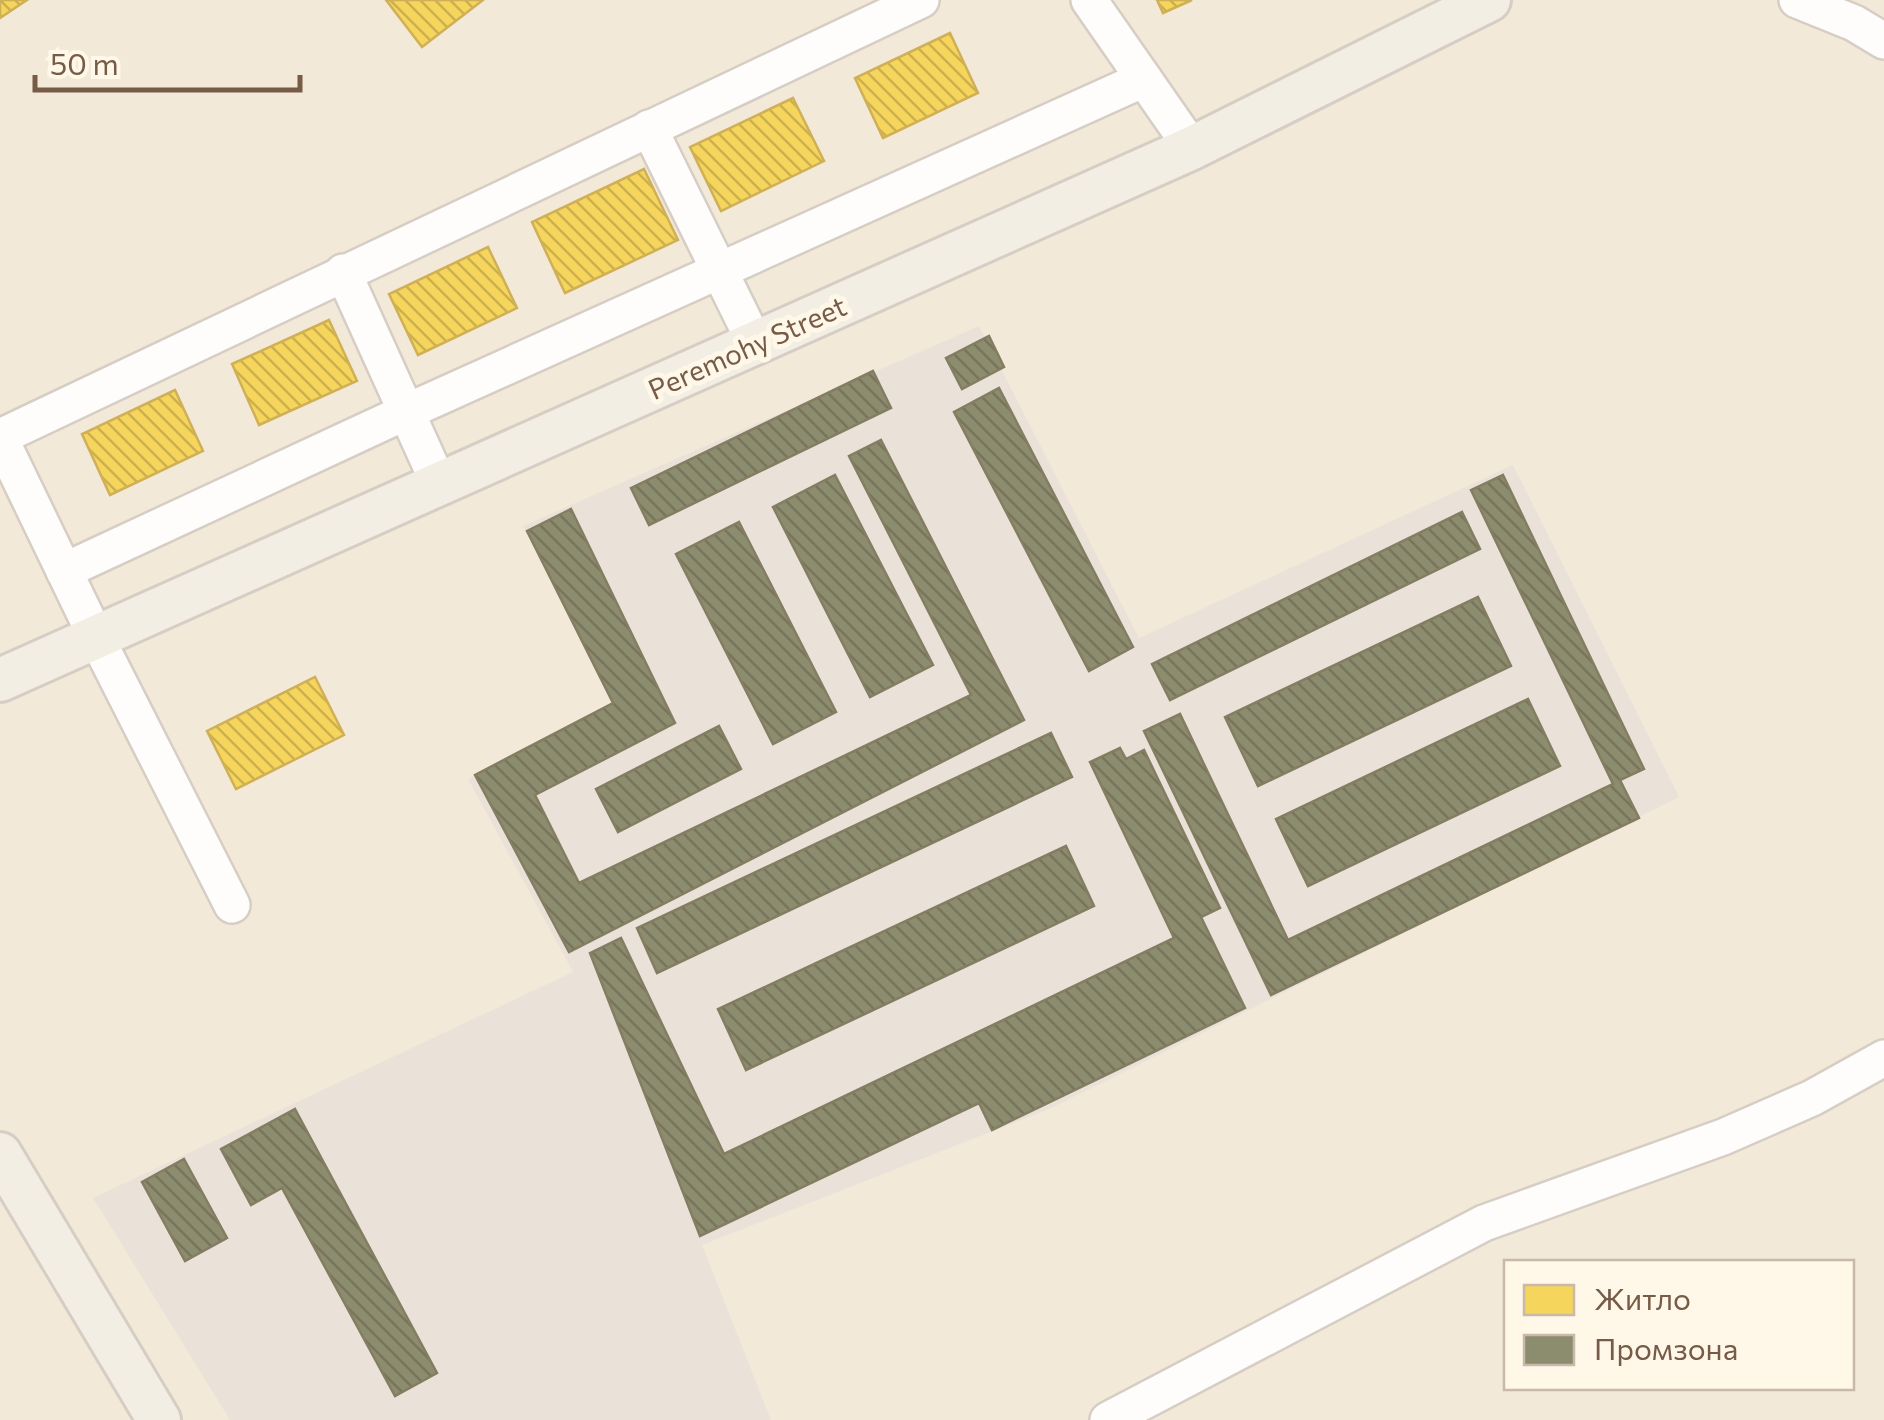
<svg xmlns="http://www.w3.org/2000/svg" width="1884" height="1420" font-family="Commissioner,sans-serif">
  <defs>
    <pattern id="homes-back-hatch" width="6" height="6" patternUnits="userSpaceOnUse" patternTransform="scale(2.5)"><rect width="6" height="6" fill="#f6d55c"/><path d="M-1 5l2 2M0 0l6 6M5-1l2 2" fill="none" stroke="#ccb04e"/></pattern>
    <pattern id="industry-back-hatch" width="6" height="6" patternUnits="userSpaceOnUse" patternTransform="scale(2.5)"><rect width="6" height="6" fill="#8c8c6e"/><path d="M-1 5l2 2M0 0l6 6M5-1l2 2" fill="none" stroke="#77755c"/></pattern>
  </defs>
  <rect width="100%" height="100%" fill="#f7f2e8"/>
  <path fill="#f3e9d8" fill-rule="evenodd" d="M0,0H1884V1420H0ZM1506,1262H1852V1388H1506Z"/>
  <path fill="#eae2d9" d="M979,326L1139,638L1513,465L1679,797L1049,1109L702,1245L771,1420H230L93,1198L573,972L468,779L616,701L523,526Z"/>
  <g fill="url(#homes-back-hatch)" stroke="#d0b056" stroke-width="2.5">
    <path d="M0,0H27L0,18Z"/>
    <path d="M386,0H483L422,47Z"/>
    <path d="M1157,0H1192L1163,13Z"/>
    <path d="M950,33L978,93L883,138L855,78Z"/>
    <path d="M793,98L824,161L721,211L690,147Z"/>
    <path d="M644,169L678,240L565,293L532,222Z"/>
    <path d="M488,247L517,308L418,355L389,294Z"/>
    <path d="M329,320L357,381L259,425L232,364Z"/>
    <path d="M175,390L203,451L110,495L82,434Z"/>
    <path d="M315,677L344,735L236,789L207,731Z"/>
  </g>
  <g fill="url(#industry-back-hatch)" stroke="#857d62" stroke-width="2.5">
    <path d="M989,336L1004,367L962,389L946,358Z"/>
    <path d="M873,371L891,408L649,525L631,488Z"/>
    <path d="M999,388L1133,647L1089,671L954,412Z"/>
    <path d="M881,440L1024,720L569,952L475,775L613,703L527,531L571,509L675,723L535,795L579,883L971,695L849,456Z"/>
    <path d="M835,475L933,665L870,697L773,507Z"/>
    <path d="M1503,475L1644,769L1620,780L1639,818L1271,995L1144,731L1180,714L1288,940L1613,784L1471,490Z"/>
    <path d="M1462,512L1480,549L1170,700L1152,664Z"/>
    <path d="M739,522L836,712L773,744L676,554Z"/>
    <path d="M1478,597L1511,666L1258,786L1225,717Z"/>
    <path d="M1528,699L1560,766L1308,886L1276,819Z"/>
    <path d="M719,726L741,769L618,832L596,789Z"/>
    <path d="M1051,733L1072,777L657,973L637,928Z"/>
    <path d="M1120,748L1126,759L1144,750L1220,908L1201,917L1245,1008L992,1130L979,1103L700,1236L590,953L621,938L724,1154L1174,938L1090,762Z"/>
    <path d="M1066,846L1094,906L746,1070L718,1009Z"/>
    <path d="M295,1109L437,1373L395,1396L282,1188L251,1205L221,1149Z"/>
    <path d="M184,1159L227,1238L185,1261L142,1182Z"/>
  </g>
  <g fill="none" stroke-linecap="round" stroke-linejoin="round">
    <g stroke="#d6cec5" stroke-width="40">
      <g id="minor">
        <path d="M1089,0L1192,148"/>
        <path d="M1797,0L1854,23L1884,41"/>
        <path d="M649,128L755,343"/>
        <path d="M343,272L439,484"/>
        <path d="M0,437L921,0"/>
        <path d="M0,438L96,637L232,905"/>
        <path d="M64,571L406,412L1144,79"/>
        <path d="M1108,1420L1484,1223L1723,1137L1812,1098L1884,1058"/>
      </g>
    </g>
    <g stroke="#d6cdc4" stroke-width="48">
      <g id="major">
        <path d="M0,680L1192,148L1489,0"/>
        <path d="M0,1154L159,1420"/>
      </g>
    </g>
    <use href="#minor" stroke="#fefdfc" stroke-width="35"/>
    <use href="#major" stroke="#f2eee4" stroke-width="42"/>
  </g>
  <g text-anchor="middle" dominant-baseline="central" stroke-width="10" stroke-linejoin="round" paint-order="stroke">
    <g font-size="28" fill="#765b47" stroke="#fff8e9">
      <text transform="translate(747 347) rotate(-24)">Peremohy Street</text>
    </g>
  </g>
  <rect x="1504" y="1260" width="350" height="130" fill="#fff8e9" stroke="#c8b9a8" stroke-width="2.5"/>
  <rect x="1524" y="1285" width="50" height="30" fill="#f6d55c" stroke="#c8b9a8" stroke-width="2.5"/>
  <text x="1594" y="1310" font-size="30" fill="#765b47">Житло</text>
  <rect x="1524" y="1335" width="50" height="30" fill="#8c8c6e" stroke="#c8b9a8" stroke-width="2.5"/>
  <text x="1594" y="1360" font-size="30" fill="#765b47">Промзона</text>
  <path d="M35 75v15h265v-15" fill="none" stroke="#765b47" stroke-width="5"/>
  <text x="50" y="75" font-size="30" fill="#765b47" stroke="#fff8e9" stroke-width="8" paint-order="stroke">50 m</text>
</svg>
